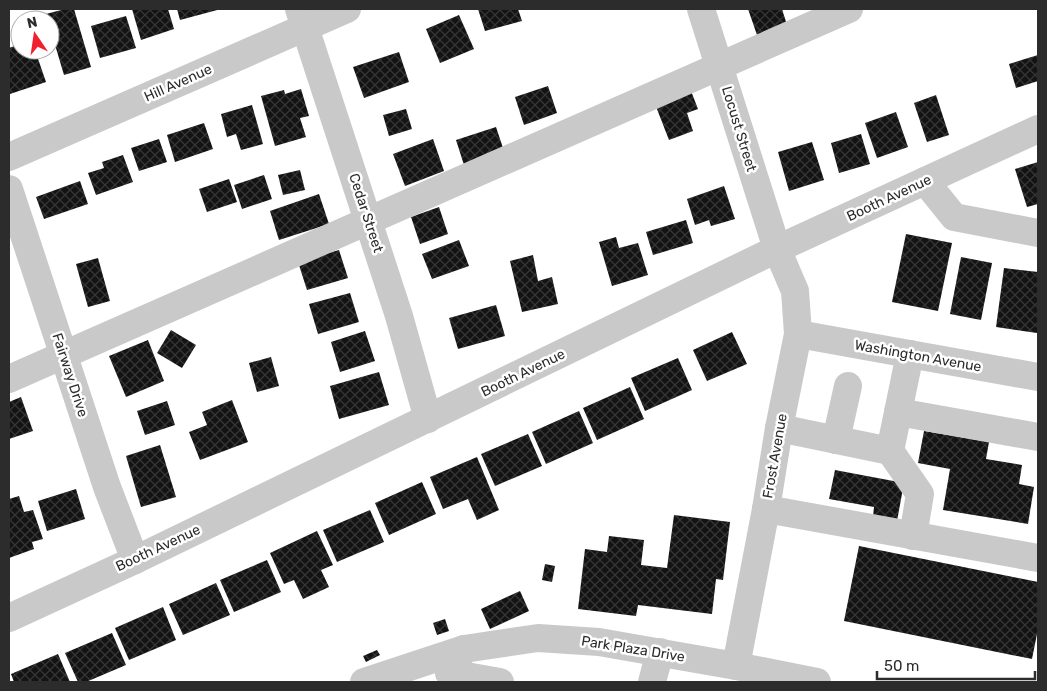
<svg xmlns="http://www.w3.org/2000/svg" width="1047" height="691" font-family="Rubik,sans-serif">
  <defs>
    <pattern id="building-cross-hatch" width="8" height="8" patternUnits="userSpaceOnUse" patternTransform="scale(1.25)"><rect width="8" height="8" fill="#131313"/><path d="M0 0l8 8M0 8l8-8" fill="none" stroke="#363636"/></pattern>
  </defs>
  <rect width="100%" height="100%" fill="#fff"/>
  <g fill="url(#building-cross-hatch)">
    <path d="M65,9H74L91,67L64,75L50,28V20H48L46,14Z"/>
    <path d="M132,9H168L174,29L141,40Z"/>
    <path d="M177,9H221L180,20Z"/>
    <path d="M478,9H518L522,21L485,31Z"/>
    <path d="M748,9H782L787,25L757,35Z"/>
    <path d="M459,15L474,49L440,63L426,29Z"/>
    <path d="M126,16L136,48L100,58L91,26Z"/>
    <path d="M20,44V50H35L46,82L10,94L9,48Z"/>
    <path d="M399,52L409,82L364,98L353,67Z"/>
    <path d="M1038,55V81L1016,88L1009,64Z"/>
    <path d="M548,86L557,113L524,125L515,97Z"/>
    <path d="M301,89L309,116L300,118L306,137L275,146L261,96L284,90L285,94Z"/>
    <path d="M691,91L698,109L687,113L693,131L669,140L655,104Z"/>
    <path d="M936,95L949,135L927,142L914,103Z"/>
    <path d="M252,105L263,144L241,150L236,134L227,137L221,114Z"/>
    <path d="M406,109L412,129L389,136L383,115Z"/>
    <path d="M896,112L908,147L877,158L865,123Z"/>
    <path d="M204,123L213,149L175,162L167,135Z"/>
    <path d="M496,127L504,151L464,165L456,140Z"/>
    <path d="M861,134L870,164L839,173L831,143Z"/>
    <path d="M159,139L167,162L139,171L131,148Z"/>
    <path d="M433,139L444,171L405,186L393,154Z"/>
    <path d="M812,142L824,180L789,191L778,152Z"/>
    <path d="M123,155L133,182L96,195L88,173L104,168L102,162Z"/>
    <path d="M1038,162V204L1027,207L1015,169Z"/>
    <path d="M300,170L305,190L283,195L278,175Z"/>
    <path d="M264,175L272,199L242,209L234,185Z"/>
    <path d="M229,179L237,202L207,212L199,189Z"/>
    <path d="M80,181L88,204L44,219L36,197Z"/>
    <path d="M724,186L735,219L711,226L709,220L695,225L687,199Z"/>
    <path d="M319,194L329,224L279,240L270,211Z"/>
    <path d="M439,207L448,234L420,244L411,217Z"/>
    <path d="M686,220L693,243L653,255L646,232Z"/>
    <path d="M906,234L952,243L938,311L892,302Z"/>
    <path d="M616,237L619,248L638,243L648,275L612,286L599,242Z"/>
    <path d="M459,240L469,266L432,279L422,254Z"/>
    <path d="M339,250L348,278L307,290L298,262Z"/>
    <path d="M533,255L538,281L552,277L558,304L522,312L510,261Z"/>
    <path d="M961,257L992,263L981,320L950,314Z"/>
    <path d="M98,258L110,301L88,307L76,264Z"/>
    <path d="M1004,268L1038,272L1037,333L996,327Z"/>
    <path d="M350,293L359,322L318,334L309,304Z"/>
    <path d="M496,305L505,336L458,349L449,318Z"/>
    <path d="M171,330L196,345L182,368L157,353Z"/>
    <path d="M365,331L375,361L340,372L331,342Z"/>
    <path d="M732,332L747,364L707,381L693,350Z"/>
    <path d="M148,340L164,381L126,397L109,356Z"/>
    <path d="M271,357L279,386L257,392L249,363Z"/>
    <path d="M678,358L692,390L645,411L631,378Z"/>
    <path d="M379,372L389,405L339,419L330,386Z"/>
    <path d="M630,387L644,419L597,440L583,408Z"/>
    <path d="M21,397L33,431L9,439V402Z"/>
    <path d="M232,400L248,442L200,460L189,432L207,425L202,412Z"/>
    <path d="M167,401L175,425L145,435L137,411Z"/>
    <path d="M579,411L593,443L546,464L532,432Z"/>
    <path d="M924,431L989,442L986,459L1022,465L1019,484L1034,487L1028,524L943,510L950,469L918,463Z"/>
    <path d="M528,434L542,466L495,486L481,454Z"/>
    <path d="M160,445L176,497L141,507L126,456Z"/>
    <path d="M477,457L499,510L477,520L468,499L443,509L430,477Z"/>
    <path d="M835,470L904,483L897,521L873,516L874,507L829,499Z"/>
    <path d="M422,482L436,514L389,535L375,503Z"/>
    <path d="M76,489L85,519L47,531L38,501Z"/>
    <path d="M19,496L24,512L33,510L43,539L32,542L34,549L9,558V499Z"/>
    <path d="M370,510L384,542L337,562L323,530Z"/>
    <path d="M674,515L730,522L723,580L716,579L712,614L638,605L636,616L578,609L585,549L607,552L609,536L644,540L641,565L667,568Z"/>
    <path d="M317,531L333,565L321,570L329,587L303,599L294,580L284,584L270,553Z"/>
    <path d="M859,546L1038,582V629L1032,659L844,621Z"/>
    <path d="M267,560L281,592L234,612L220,580Z"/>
    <path d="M545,564L555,566L552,582L542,580Z"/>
    <path d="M216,583L230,615L183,635L169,604Z"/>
    <path d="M520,591L529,611L490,629L481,609Z"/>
    <path d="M163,607L176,640L129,660L115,628Z"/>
    <path d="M445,619L449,631L437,635L433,623Z"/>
    <path d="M112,633L126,665L86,682H78L65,653Z"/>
    <path d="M377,650L380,655L366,662L363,656Z"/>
    <path d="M58,654L70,682H14L11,674Z"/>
  </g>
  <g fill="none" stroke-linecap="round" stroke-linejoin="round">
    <g stroke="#c9c9c9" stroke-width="28">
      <path d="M299,9L399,316L428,419"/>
      <path d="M701,9L777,249L795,291L798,334L779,428L766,509L736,666"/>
      <path d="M9,157L347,9"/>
      <path d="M925,181L954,217L1038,233"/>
      <path d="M9,189L107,487L135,560"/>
      <path d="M798,334L1038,377"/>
      <path d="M9,379L849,9"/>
      <path d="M898,412L1038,437"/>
      <path d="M779,428L890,451L910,354"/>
      <path d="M836,440L848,386"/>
      <path d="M890,451L920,494L913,536"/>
      <path d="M766,509L1038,558"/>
      <path d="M9,618L135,560L777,249L1038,129"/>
      <path d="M464,649L449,673L500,682"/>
      <path d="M364,682L464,649L538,638L599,642L736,666L817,682"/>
      <path d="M652,682L660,652"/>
    </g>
  </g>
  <g text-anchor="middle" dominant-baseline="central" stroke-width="5" stroke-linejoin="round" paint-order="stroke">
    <g font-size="14" fill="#2c2c2c" stroke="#fff">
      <text transform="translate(178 83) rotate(-24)">Hill Avenue</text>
      <text transform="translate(739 129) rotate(73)">Locust Street</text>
      <text transform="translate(889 198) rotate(-25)">Booth Avenue</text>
      <text transform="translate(366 213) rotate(72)">Cedar Street</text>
      <text transform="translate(918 356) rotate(10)">Washington Avenue</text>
      <text transform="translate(523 373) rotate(-26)">Booth Avenue</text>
      <text transform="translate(70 375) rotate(72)">Fairway Drive</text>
      <text transform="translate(775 456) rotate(-80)">Frost Avenue</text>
      <text transform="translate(158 548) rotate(-25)">Booth Avenue</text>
      <text transform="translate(633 649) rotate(9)">Park Plaza Drive</text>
    </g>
  </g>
  <rect width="1047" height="691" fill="none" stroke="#2c2c2c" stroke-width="20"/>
  <g transform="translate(35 35) rotate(347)"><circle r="24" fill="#ffffff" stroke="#ababab"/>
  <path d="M0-4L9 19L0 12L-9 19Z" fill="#f21f2f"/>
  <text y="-8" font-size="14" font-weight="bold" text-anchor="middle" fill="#2c2c2c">N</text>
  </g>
  <path d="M877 671v8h158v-8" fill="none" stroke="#2c2c2c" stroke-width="2.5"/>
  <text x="884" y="671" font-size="15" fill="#2c2c2c" stroke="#ffffff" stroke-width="4" paint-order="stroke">50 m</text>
</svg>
